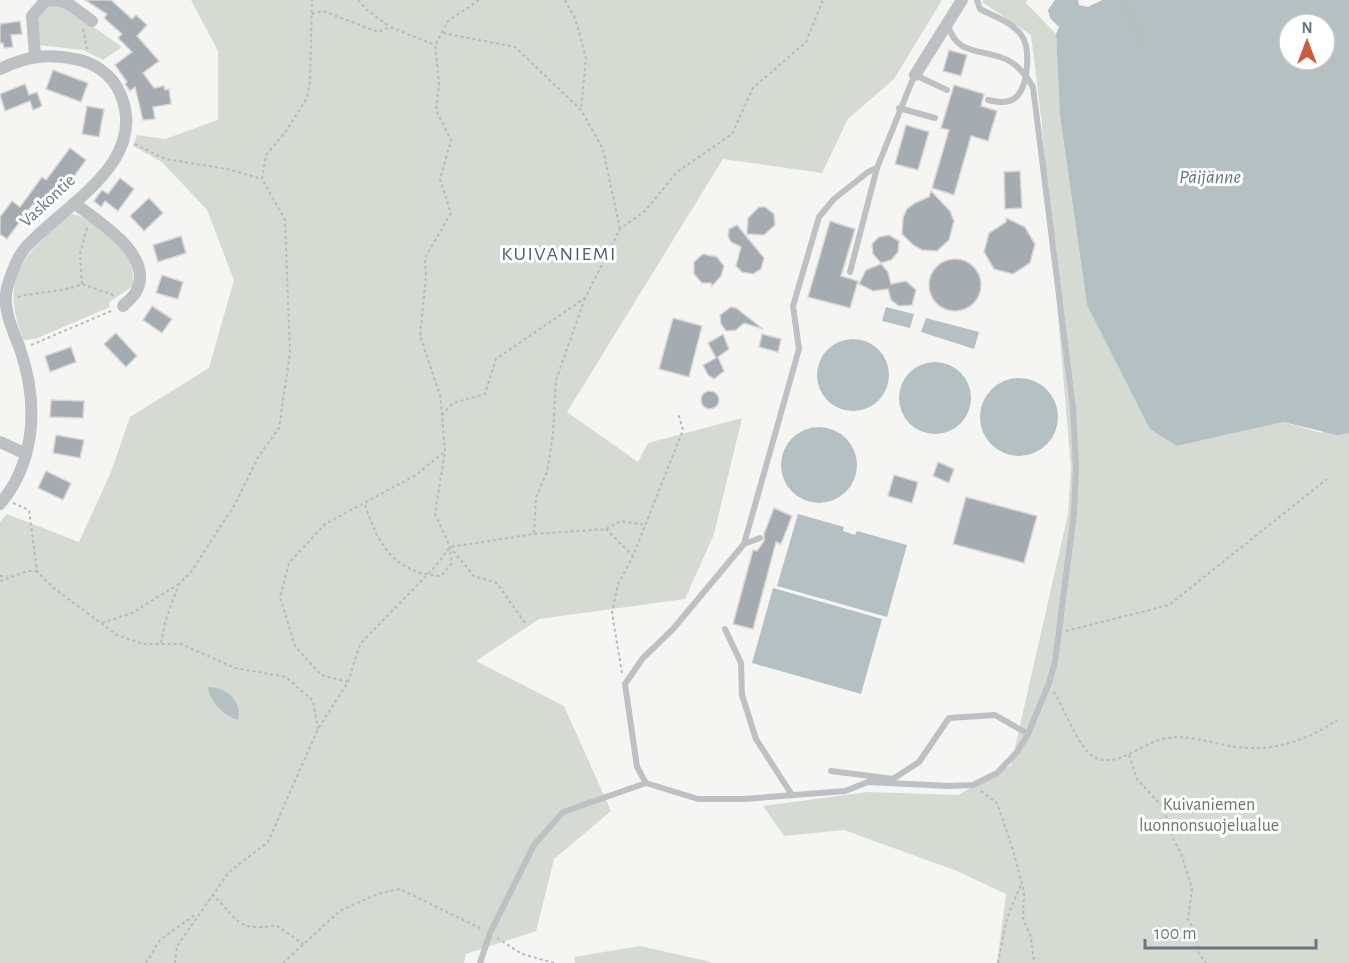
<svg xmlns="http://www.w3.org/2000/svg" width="1349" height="963" font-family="'Alegreya Sans',sans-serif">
  <rect width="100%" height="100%" fill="#f5f5f3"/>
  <g fill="#d5dad2">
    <path d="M191,0H942L894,79L848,119L822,173L723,159L567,412L638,462L648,443L742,418L714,534L685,599L539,619L476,661L564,706L611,811L554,859L536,931L466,954L464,963H0V522L7,514L79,542L111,472L130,417L209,368L234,280L207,210L162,162L133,146L137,135L165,139L218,120V51Z"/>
    <path d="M984,0H1027L1026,3L1056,34L1060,116L1087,305L1177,446L1283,422L1321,433L1349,417V963H997L1006,894L957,871L844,830L784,836L763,806L868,792L958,795L1011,765L1068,514L1071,468L1041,116L1031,35L982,2Z"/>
    <path d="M56,4L67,8L122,47L103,60L83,50L38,45L35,22L46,6Z"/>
    <path d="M73,214C88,217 123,243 129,257C133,265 133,275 133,285C126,293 117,295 109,303L110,307L35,339L23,340C0,275 21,260 66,217Z"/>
    <path d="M640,946L707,961L711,963H575L574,957Z"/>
  </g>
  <g fill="#b5c0c3" fill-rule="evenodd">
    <path d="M1055,0H1078L1079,5L1088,7L1102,0H1349V433L1337,435L1283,422L1177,446L1150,429L1087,305L1060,116L1056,34L1059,27L1050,18L1048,10ZM1289,24H1325V60H1289Z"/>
    <path d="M886,307L914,314L910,328L882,321Z"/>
    <path d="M926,318L979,332L974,349L921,332Z"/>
    <circle cx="853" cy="375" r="36"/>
    <circle cx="935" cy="398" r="36"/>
    <circle cx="1019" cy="417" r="39"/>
    <circle cx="819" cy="465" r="38"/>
    <path d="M798,514L844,527L843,531L855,535L857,531L907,545L887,617L777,586Z"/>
    <path d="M773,588L882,619L861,694L752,663Z"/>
    <path d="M208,687C226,687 242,700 238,720C224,716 209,701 208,687Z"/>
  </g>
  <g fill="#a5acb1" stroke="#d7d7d5" stroke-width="1.5">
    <path d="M85,0H111L132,19L136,15L147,25L137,36L159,61L143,73L154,88L164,86L165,90L169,89L171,104L153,107L155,119L143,120L135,87L130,91L125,84L127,82L115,65L132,52L118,38L122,34L104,18L107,14Z"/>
    <path d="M20,21L22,34L11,35L13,47L4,48L3,43H0V24Z"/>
    <path d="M949,50L967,55L961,76L943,71Z"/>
    <path d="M53,70L88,83L81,102L46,89Z"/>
    <path d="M25,84L29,95L37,92L42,106L33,110L30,101L5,111L0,94Z"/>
    <path d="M954,85L984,94L981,106L997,111L988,141L971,136L954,195L932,188L949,130L941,128Z"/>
    <path d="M87,106L104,109L99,137L82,134Z"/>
    <path d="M906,125L929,132L918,170L895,164Z"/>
    <path d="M70,148L86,160L70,182L65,179L42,211L33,204L7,239L0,234V217L12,201L20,207L42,177L46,180Z"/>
    <path d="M1020,171L1022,208L1005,209L1004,172Z"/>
    <path d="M120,178L134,189L118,211L105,201L101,207L94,201L102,190L108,194Z"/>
    <path d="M931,191L950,211L954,221L949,240L937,251L922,250L913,245L902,234L903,218L907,209L915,203L929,197Z"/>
    <path d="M149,198L163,213L144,231L130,216Z"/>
    <path d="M759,207H765L774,214L775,225L764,235L747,234L748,218Z"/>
    <path d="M1006,218L1025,227L1035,244L1030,263L1013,274L994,269L984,252L989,233L1006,222Z"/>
    <path d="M830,221L855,229L841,276L858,281L850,308L808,297Z"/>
    <path d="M737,225L764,258L761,269L753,274L742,272L736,266L741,247L731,242L728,236L729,229Z"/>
    <path d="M889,235L899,241L898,252L891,260L881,263L873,254L872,244L879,237Z"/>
    <path d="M181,236L186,253L158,262L153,245Z"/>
    <path d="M703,254L717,257L724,266L721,276L712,286L711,283H702L694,274V262Z"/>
    <circle cx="955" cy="285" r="26"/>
    <path d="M881,264L888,272L891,284L906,281L916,290L912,305L899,306L891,300L888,289L873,291L859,284L866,270Z"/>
    <path d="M162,275L183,282L178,299L156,293Z"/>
    <path d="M152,306L172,319L162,333L143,320Z"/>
    <path d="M731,307L736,308L763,329L744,323L736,330L726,331L721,324L720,315Z"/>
    <path d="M673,318L702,326L689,377L659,369Z"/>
    <path d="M116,333L137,356L126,367L104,344Z"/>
    <path d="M723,334L729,349L718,357L724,371L714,379L708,375L703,365L716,358L708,343Z"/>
    <path d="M762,334L781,339L778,352L759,347Z"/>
    <path d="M71,347L76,362L50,372L45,356Z"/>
    <circle cx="710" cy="400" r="9"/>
    <path d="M51,400L84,401L83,418L50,417Z"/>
    <path d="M56,435L84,440L80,458L53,453Z"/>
    <path d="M938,462L954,469L949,483L933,476Z"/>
    <path d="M46,471L71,483L63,500L38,488Z"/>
    <path d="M894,475L918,482L912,503L888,496Z"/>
    <path d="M966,497L1037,516L1024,563L953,544Z"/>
    <path d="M774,508L792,516L781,544L776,542L753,629L733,624L753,550L757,551L764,541V534Z"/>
  </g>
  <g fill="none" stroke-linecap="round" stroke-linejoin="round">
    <g stroke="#b7babc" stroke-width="2" stroke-dasharray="3 3" stroke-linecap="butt">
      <path d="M358,0L366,9L390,27"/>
      <path d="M479,0L448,21L435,45L439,84L436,110L451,140L440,179L451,213L425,258L426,276L420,336L440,395L442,415L445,451L435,514L450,547L474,576L497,583L525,623"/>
      <path d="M565,0L575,18L586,58L581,110"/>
      <path d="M1124,0L1143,48"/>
      <path d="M312,14L323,11L378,32L390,27L435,45"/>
      <path d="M83,29L87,49"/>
      <path d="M443,33L515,47L581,110L603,149L620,229"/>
      <path d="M135,144L165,159L227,169L262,179"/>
      <path d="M82,284L80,254L87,228"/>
      <path d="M18,297C39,291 62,293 82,284L116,296"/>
      <path d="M31,345L111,311"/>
      <path d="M442,415L453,403L485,394L496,359L585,298L620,229L645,211L677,172L732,134L753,88L806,42L823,0"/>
      <path d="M13,503L29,510L37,571L52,587L117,635L143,644H181L235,668L286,677L313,701L318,729"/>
      <path d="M365,505C379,546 394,573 441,576L452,563L450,550"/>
      <path d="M606,529L633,556"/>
      <path d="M534,533L536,497L547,472L553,434L556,380L585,298"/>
      <path d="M0,576H7"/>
      <path d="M0,581L28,571H37"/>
      <path d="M102,623L132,613L179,584"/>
      <path d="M1066,631L1169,605L1327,479"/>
      <path d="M161,643L165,622L179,584L191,572L235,504L258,457L279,428L290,353L285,220L262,179L266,155L286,131L307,98L310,81L312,0"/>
      <path d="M622,673L612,613L618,584L633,556L683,430L678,413"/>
      <path d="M348,682L321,675L295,646L280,597L289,563L325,524L416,475L444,452"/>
      <path d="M1054,692C1064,708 1079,749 1094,757C1117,770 1144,741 1167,738C1187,735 1205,741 1225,745C1268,754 1302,743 1337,720"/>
      <path d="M1129,755L1137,779L1163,807L1172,836L1182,856L1192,889L1188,919L1196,933L1197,951L1206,963"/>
      <path d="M981,791L997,803L1013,850L1024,892L1023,918L1031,937L1034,963"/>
      <path d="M212,894C238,919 238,933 276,925L303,944"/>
      <path d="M497,938L522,954L554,963"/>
      <path d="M146,963L160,940L196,914"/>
      <path d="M175,963L177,946L229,872L268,842L318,729L348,682L360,644L434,568L450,547L534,534L606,529L621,521L644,525"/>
      <path d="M283,963L340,911L377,894L400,889L482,929"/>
      <path d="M998,963L1007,918L1022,882"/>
    </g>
    <g stroke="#bdc1c4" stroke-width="6">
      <path d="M977,0L980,9C993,16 1014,23 1022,36C1031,50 1028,88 1015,98C1007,104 997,102 988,100"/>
      <path d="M899,108L935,118"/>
      <path d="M850,272L877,168L910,86L915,75L947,90"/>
      <path d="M760,538L744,544L799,349L793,306L819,217L834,199L868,172L877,168"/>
      <path d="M725,629L741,663L742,695L756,739L792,795"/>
      <path d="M831,771L893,779L919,762L949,718L995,715L1028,734"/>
      <path d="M646,783L637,767L625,684L643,658L673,629L744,544"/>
      <path d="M480,963L490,933L534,845L563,812L646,783L698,799H744L845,791L868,782L949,786L973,785L997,773L1017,752L1028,734L1049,683L1055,662L1074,513L1076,468L1073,408L1033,87C1027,77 1021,68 1011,62C987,47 956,59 948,24"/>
    </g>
    <g stroke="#bdc1c4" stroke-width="12">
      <path d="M57,0L69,4L92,21"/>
      <path d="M35,56L32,16L45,1L57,0"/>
      <path d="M0,69C25,57 47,53 75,59C93,62 112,74 120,93C150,162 66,203 26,247C17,257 11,274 7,288C2,309 13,330 20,349C38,401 37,460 0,504"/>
      <path d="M915,75L962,0"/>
      <path d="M74,203C97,221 156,255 136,292C133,297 127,302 123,306"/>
      <path d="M0,442L26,454"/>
    </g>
  </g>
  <g text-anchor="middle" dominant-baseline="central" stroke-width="6" stroke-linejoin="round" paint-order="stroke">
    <g font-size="18" fill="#687680" stroke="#fff">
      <text transform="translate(48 201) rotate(-43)">Vaskontie</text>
    </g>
    <g font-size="18" fill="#6a7866" stroke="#fff">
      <text x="1209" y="805">Kuivaniemen<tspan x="1209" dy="21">luonnonsuojelualue</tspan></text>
    </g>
    <g font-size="20" font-style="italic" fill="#64767c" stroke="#fff">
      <text x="1210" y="177">Päijänne</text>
    </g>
    <g font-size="20" letter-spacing="1.5" fill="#555f66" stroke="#fff">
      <text x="559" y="254">KUIVANIEMI</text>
    </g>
  </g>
  <g transform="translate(1307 42)"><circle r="28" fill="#ffffff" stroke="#c3c8cc" stroke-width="1.5"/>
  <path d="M0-4.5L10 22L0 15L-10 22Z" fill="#ce5b3a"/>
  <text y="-9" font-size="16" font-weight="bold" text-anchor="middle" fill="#687680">N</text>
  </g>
  <path d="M1145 939v9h171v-9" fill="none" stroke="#687680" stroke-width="3"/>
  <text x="1154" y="939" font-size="18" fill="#687680" stroke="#ffffff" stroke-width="4.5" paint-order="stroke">100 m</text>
</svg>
